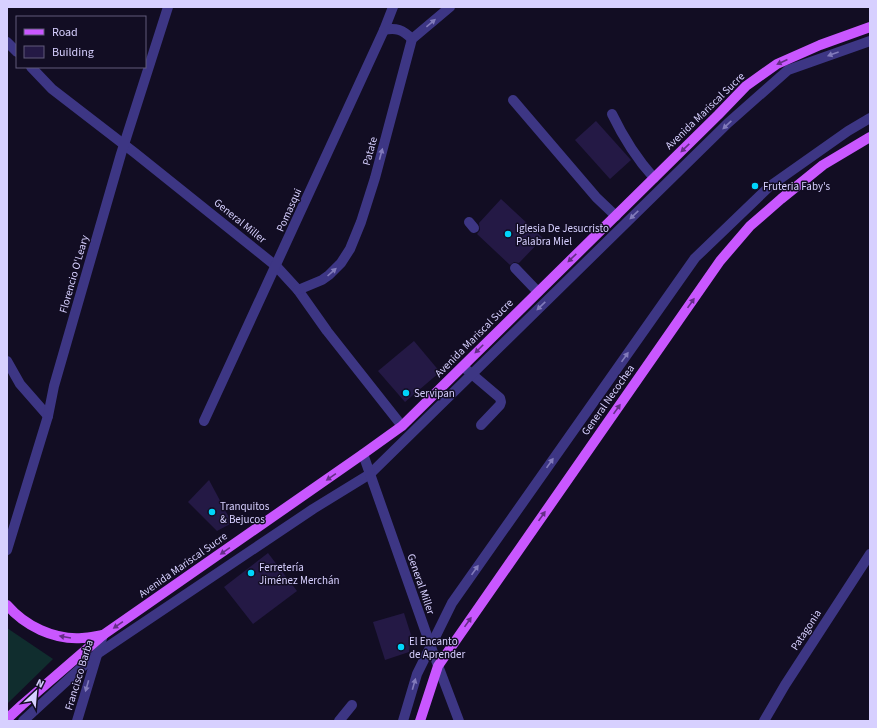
<svg xmlns="http://www.w3.org/2000/svg" width="877" height="728" font-family="'Source Sans 3',sans-serif">
  <rect width="100%" height="100%" fill="#120d23"/>
  <path fill="#102d2e" d="M7,628L53,659L7,704Z"/>
  <g fill="#241945">
    <path d="M596,121L631,160L610,179L575,140Z"/>
    <path d="M501,199L543,238L519,263L514,262L510,265L477,234L480,230L479,223Z"/>
    <path d="M414,341L440,372L405,402L378,371Z"/>
    <path d="M209,480L232,523L217,531L188,502Z"/>
    <path d="M268,553L297,591L253,624L224,587Z"/>
    <path d="M404,613L411,635L409,652L385,660L373,622Z"/>
  </g>
  <g fill="none" stroke-linecap="round" stroke-linejoin="round">
    <g stroke="#3d3684" stroke-width="10">
      <path d="M513,100L596,197L616,216"/>
      <path d="M612,114C624,139 636,158 654,178"/>
      <path d="M469,222L474,228"/>
      <path d="M515,268L538,292"/>
      <path d="M467,370L500,398L501,402L500,405L481,425"/>
      <path d="M23,721L72,676L97,654L313,509L370,474L728,123L788,70L870,41"/>
      <path d="M403,721L417,674L452,603L695,258L770,186L848,131L870,118"/>
    </g>
    <g stroke="#3d3684" stroke-width="10">
      <path d="M384,30C396,27 403,30 412,39"/>
      <path d="M7,42L17,52"/>
      <path d="M31,67L52,89L135,153L276,266L298,290L327,331L402,426"/>
      <path d="M298,290L322,280L329,275L341,263L350,249L361,222L375,178L412,39L450,7"/>
      <path d="M7,361L20,384L48,416"/>
      <path d="M204,421L384,30L393,7"/>
      <path d="M363,454L431,647L459,721"/>
      <path d="M7,550L48,416L54,386L121,154L168,7"/>
      <path d="M77,721L103,635"/>
      <path d="M339,721L352,705"/>
      <path d="M764,721L785,685L870,554"/>
    </g>
    <g stroke="#c957ff" stroke-width="10">
      <path d="M7,605C25,626 54,640 82,638C89,638 96,636 103,635"/>
      <path d="M7,719L22,705L103,635L363,454L402,426L718,115L746,86L777,64L820,45L870,27"/>
      <path d="M420,721L438,666L720,261L750,226L781,199L823,165L870,137"/>
    </g>
  </g>
  <defs><path id="oneway-solid" d="M-6-.8H1V-3.2L6.5 0L1 3.2V.8H-6Z"/></defs>
  <g fill="#827bbb">
    <use href="#oneway-solid" transform="translate(431 23) rotate(-40)"/>
    <use href="#oneway-solid" transform="translate(833 54) rotate(160)"/>
    <use href="#oneway-solid" transform="translate(727 125) rotate(137)"/>
    <use href="#oneway-solid" transform="translate(381 154) rotate(-75)"/>
    <use href="#oneway-solid" transform="translate(634 215) rotate(136)"/>
    <use href="#oneway-solid" transform="translate(332 272) rotate(-42)"/>
    <use href="#oneway-solid" transform="translate(541 306) rotate(136)"/>
    <use href="#oneway-solid" transform="translate(625 357) rotate(-55)"/>
    <use href="#oneway-solid" transform="translate(550 463) rotate(-55)"/>
    <use href="#oneway-solid" transform="translate(475 570) rotate(-55)"/>
    <use href="#oneway-solid" transform="translate(414 684) rotate(-74)"/>
    <use href="#oneway-solid" transform="translate(87 686) rotate(106)"/>
  </g>
  <g fill="#642e86">
    <use href="#oneway-solid" transform="translate(782 62) rotate(155)"/>
    <use href="#oneway-solid" transform="translate(685 148) rotate(136)"/>
    <use href="#oneway-solid" transform="translate(572 258) rotate(136)"/>
    <use href="#oneway-solid" transform="translate(691 303) rotate(-55)"/>
    <use href="#oneway-solid" transform="translate(479 349) rotate(135)"/>
    <use href="#oneway-solid" transform="translate(617 409) rotate(-55)"/>
    <use href="#oneway-solid" transform="translate(331 477) rotate(145)"/>
    <use href="#oneway-solid" transform="translate(542 516) rotate(-55)"/>
    <use href="#oneway-solid" transform="translate(225 551) rotate(145)"/>
    <use href="#oneway-solid" transform="translate(468 622) rotate(-55)"/>
    <use href="#oneway-solid" transform="translate(118 625) rotate(145)"/>
    <use href="#oneway-solid" transform="translate(65 637) rotate(-170)"/>
  </g>
  <g fill="#00d5fb" stroke="#120d23" stroke-width="1.5">
    <circle cx="755" cy="186" r="4"/>
    <circle cx="508" cy="234" r="4"/>
    <circle cx="406" cy="393" r="4"/>
    <circle cx="212" cy="512" r="4"/>
    <circle cx="251" cy="573" r="4"/>
    <circle cx="401" cy="647" r="4"/>
  </g>
  <g text-anchor="middle" dominant-baseline="central" stroke-width="3" stroke-linejoin="round" paint-order="stroke">
    <g font-size="11" fill="#d7d0ff" stroke="#120d23">
      <text transform="translate(705 111) rotate(-44)">Avenida Mariscal Sucre</text>
      <text transform="translate(370 151) rotate(-75)">Patate</text>
      <text transform="translate(289 210) rotate(-66)">Pomasqui</text>
      <text transform="translate(240 221) rotate(39)">General Miller</text>
      <text transform="translate(74 274) rotate(-74)">Florencio O'Leary</text>
      <text transform="translate(474 338) rotate(-45)">Avenida Mariscal Sucre</text>
      <text transform="translate(608 400) rotate(-55)">General Necochea</text>
      <text transform="translate(183 565) rotate(-35)">Avenida Mariscal Sucre</text>
      <text transform="translate(421 584) rotate(71)">General Miller</text>
      <text transform="translate(806 630) rotate(-57)">Patagonia</text>
      <text transform="translate(79 675) rotate(-73)">Francisco Barba</text>
    </g>
    <g font-size="11" fill="#d7d0ff" stroke="#120d23" text-anchor="start">
      <text x="763" y="186">Fruteria Faby's</text>
      <text x="516" y="228">Iglesia De Jesucristo<tspan x="516" dy="13">Palabra Miel</tspan></text>
      <text x="414" y="393">Servipan</text>
      <text x="220" y="506">Tranquitos<tspan x="220" dy="13">&amp; Bejucos</tspan></text>
      <text x="259" y="567">Ferretería<tspan x="259" dy="13">Jiménez Merchán</tspan></text>
      <text x="409" y="641">El Encanto<tspan x="409" dy="13">de Aprender</tspan></text>
    </g>
  </g>
  <rect width="877" height="728" fill="none" stroke="#d7d0ff" stroke-width="16"/>
  <rect x="16" y="16" width="130" height="52" fill="#120d23" stroke="#615b7b"/>
  <rect x="24" y="29" width="20" height="6" fill="#c957ff" stroke="#615b7b"/>
  <text x="52" y="36" font-size="12" fill="#d7d0ff">Road</text>
  <rect x="24" y="46" width="20" height="12" fill="#241945" stroke="#615b7b"/>
  <text x="52" y="56" font-size="12" fill="#d7d0ff">Building</text>
  <g transform="translate(36 692) rotate(26)" stroke="#120d23" stroke-width="3" paint-order="stroke">
  <path d="M0-3L7 15L0 10L-7 15Z" fill="#d7d0ff"/>
  <text y="-6" font-size="11" font-weight="bold" text-anchor="middle" fill="#d7d0ff">N</text>
  </g>
</svg>
